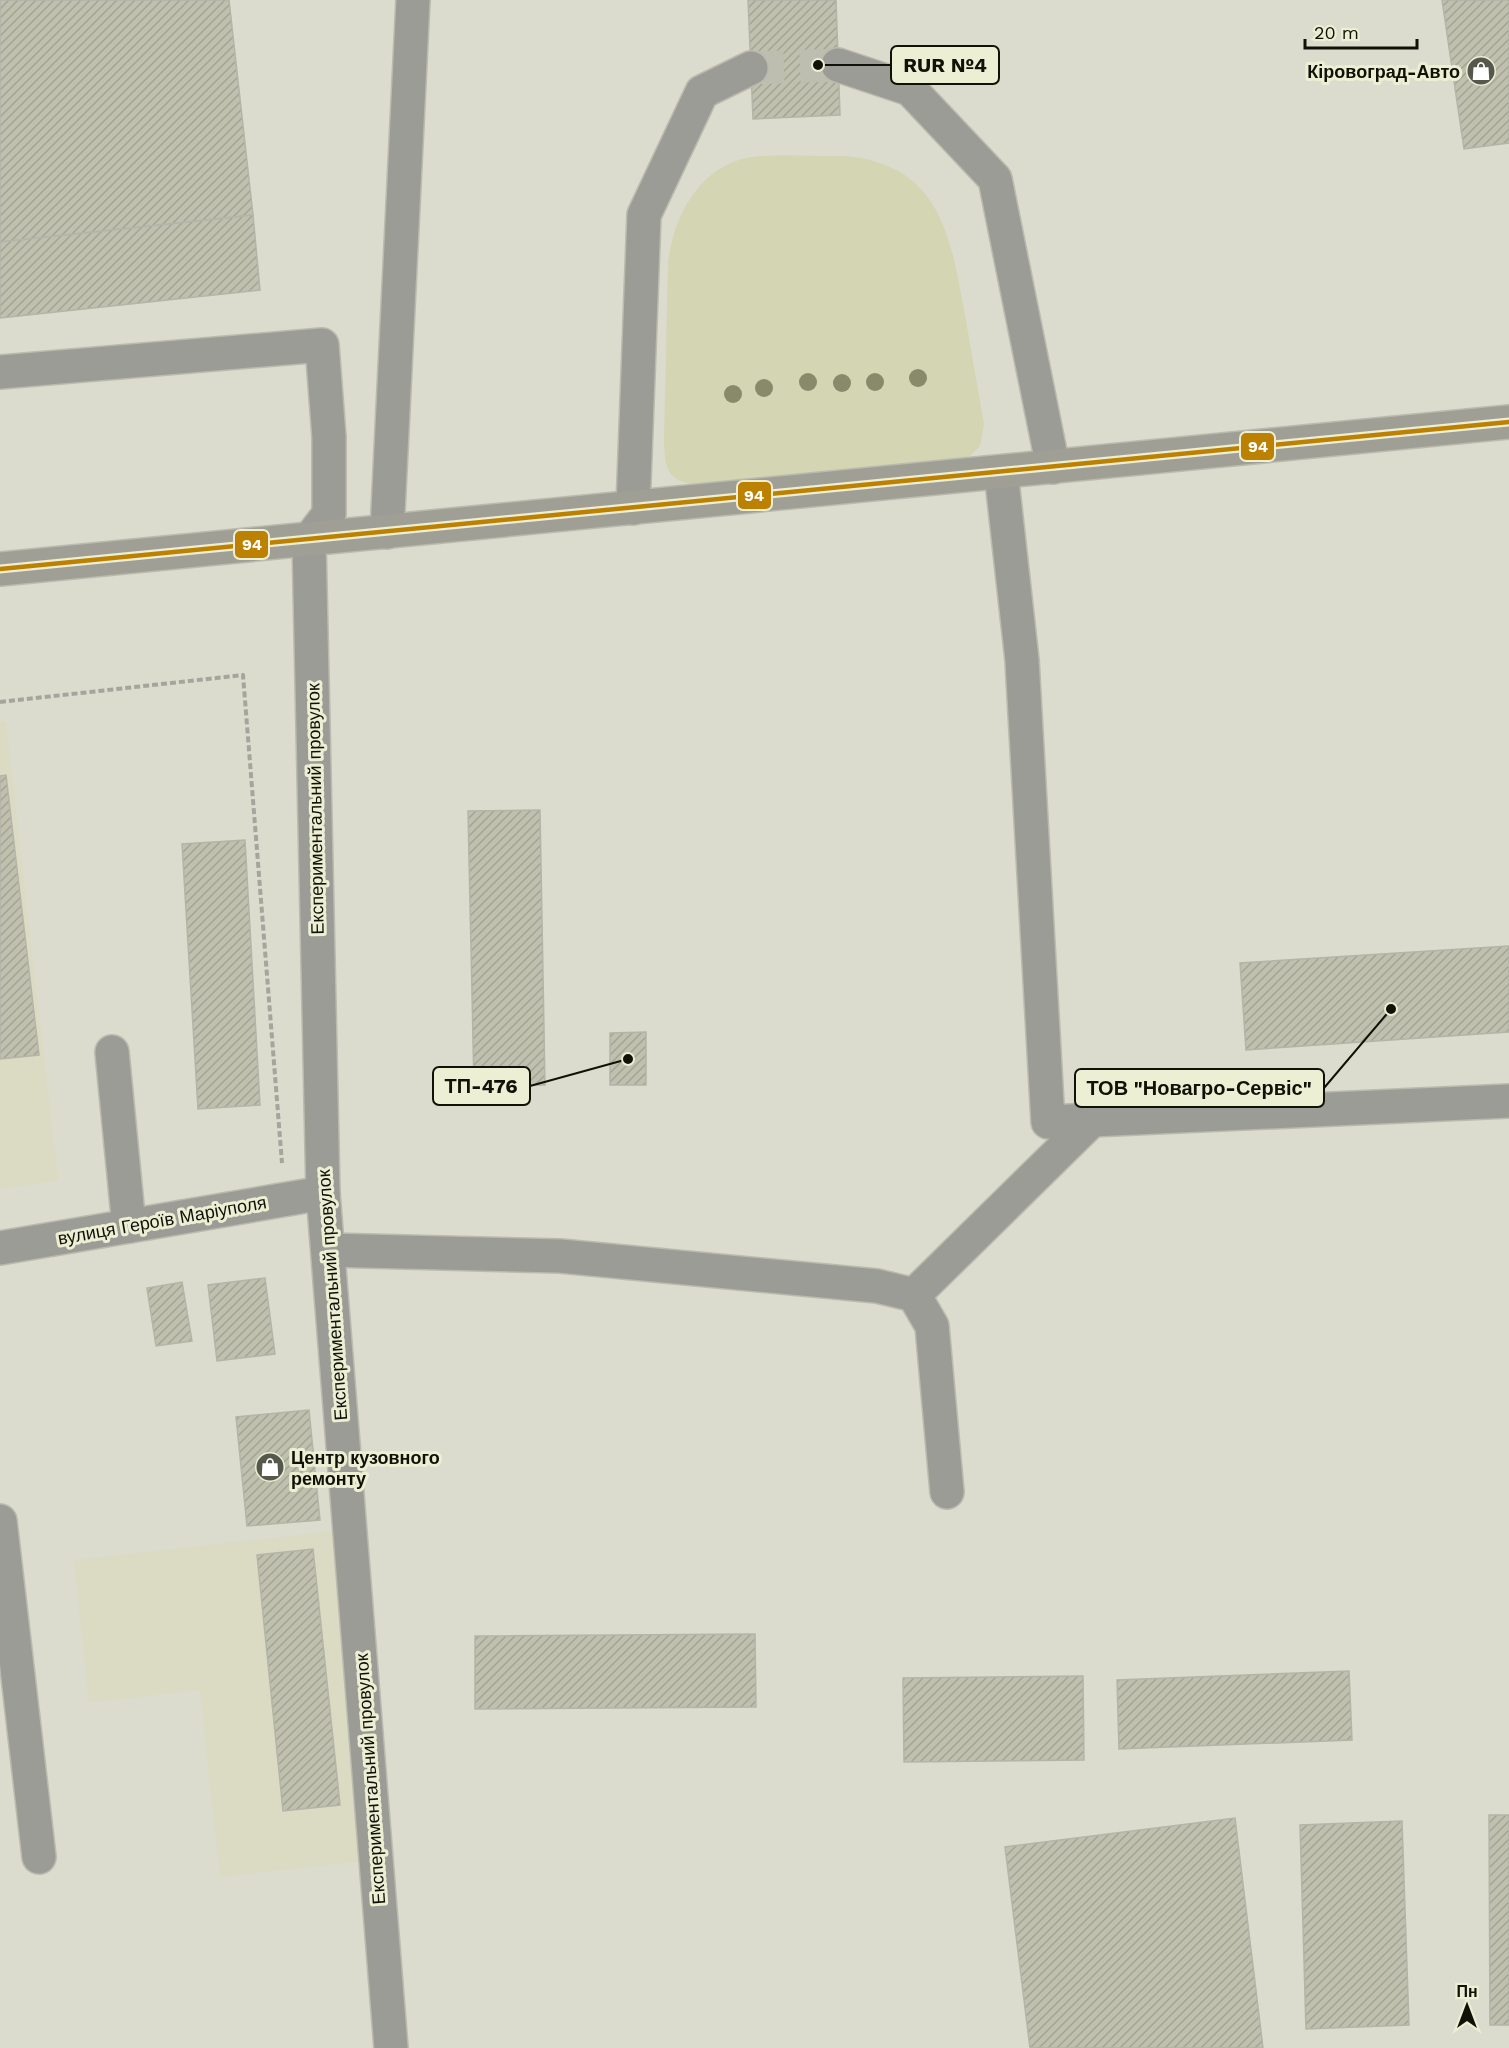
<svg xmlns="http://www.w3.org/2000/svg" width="1509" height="2048" font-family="'Work Sans',sans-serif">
  <defs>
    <pattern id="building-hatch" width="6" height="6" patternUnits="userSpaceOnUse" patternTransform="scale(1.5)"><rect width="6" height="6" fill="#bfc0ae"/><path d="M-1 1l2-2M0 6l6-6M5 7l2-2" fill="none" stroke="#a3a494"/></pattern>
  </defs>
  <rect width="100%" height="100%" fill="#dbdccd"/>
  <g fill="#dadbc2">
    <path d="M0,722H6L58,1180L0,1189Z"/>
    <path d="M336,1531L371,1860L220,1877L200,1690L89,1702L74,1560Z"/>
  </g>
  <path fill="#d3d5b3" d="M844,156C939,164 950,233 964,310C971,348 977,386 984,424L980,446L966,460L697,485C667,481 665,469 664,441L668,263C673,219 696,172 742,159C770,152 814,157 844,156Z"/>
  <g fill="url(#building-hatch)" stroke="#b4b4a9" stroke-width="1.5">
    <path d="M0,0H229L253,215L0,242Z"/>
    <path d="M748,0H836L840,115L753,119Z"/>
    <path d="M1442,0H1509V143L1464,149Z"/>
    <path d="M253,215L260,290L0,318V242Z"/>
    <path d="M6,775L39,1055L0,1059V776Z"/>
    <path d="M540,810L545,1085L474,1086L468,811Z"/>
    <path d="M245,840L260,1105L198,1109L182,844Z"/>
    <path d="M1509,946V1032L1246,1050L1240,963Z"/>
    <path d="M646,1032V1085H610V1033Z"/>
    <path d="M265,1278L275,1354L217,1361L208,1285Z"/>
    <path d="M182,1282L192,1341L156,1346L147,1288Z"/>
    <path d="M309,1410L320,1520L247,1526L236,1417Z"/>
    <path d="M313,1549L340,1805L283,1811L257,1555Z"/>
    <path d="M755,1634L756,1707L475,1709V1636Z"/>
    <path d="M1349,1671L1352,1740L1119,1749L1117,1680Z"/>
    <path d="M1083,1676L1084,1760L904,1762L903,1678Z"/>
    <path d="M1489,1815H1509V2025H1490Z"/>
    <path d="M1235,1818L1263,2048H1030L1005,1847Z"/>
    <path d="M1402,1821L1409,2025L1306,2029L1300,1825Z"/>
  </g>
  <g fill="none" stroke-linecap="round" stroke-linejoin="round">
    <path stroke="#bdbeaf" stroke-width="33" stroke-dasharray="33 16" stroke-linecap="butt" d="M751,68L838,65"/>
    <g stroke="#babaaf" stroke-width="36">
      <g id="minor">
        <path d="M838,65L910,89L995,179L1053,467"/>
        <path d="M0,372L322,345L329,437V514L309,540L323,1193L391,2048"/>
        <path d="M1001,472L1022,660L1048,1122L1509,1101"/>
        <path d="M633,508L644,215L702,92L751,68"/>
        <path d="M387,532L413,0"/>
        <path d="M112,1052L129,1226"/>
        <path d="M0,1248L323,1193"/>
        <path d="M328,1250L560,1256L877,1286L914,1295L932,1326L947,1492"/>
        <path d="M914,1295L1092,1120"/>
        <path d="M0,1521L39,1857"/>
      </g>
    </g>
    <g stroke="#babaaf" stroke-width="36">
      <path id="major" d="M0,569L1509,422"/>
    </g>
    <path stroke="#a4a59d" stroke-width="4" stroke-dasharray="6 3" stroke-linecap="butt" d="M0,702L243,675L282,1163"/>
    <use href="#minor" stroke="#9c9c97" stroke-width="33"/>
    <use href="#major" stroke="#9f9f96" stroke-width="33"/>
    <g stroke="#edefd4" stroke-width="9">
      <path id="bus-1" d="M0,569L1509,422"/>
    </g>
    <use href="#bus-1" stroke="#bd8102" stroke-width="4.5"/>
  </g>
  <g fill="#898a6a">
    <circle cx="918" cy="378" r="9"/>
    <circle cx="808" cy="382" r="9"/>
    <circle cx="875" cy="382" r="9"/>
    <circle cx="842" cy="383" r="9"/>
    <circle cx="764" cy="388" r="9"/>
    <circle cx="733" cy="394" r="9"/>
  </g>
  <defs>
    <g id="shop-disc" transform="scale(1.5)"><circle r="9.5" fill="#57584c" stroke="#edefd4"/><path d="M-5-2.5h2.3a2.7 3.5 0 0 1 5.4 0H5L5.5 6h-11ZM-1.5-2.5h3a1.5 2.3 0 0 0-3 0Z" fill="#fff"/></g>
  </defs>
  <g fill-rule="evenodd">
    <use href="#shop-disc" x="1481" y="71"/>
    <use href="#shop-disc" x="270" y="1467"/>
  </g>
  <g text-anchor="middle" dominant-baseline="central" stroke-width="6" stroke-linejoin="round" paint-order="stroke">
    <g font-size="18" font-weight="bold" fill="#101107" stroke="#edefd4" text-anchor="end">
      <text x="1460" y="71">Кіровоград-Авто</text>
      <text x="291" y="1457" text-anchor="start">Центр кузовного<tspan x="291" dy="21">ремонту</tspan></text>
    </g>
    <g font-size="18" fill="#101107" stroke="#edefd4">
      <text transform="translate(315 809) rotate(-91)">Експериментальний провулок</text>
      <text transform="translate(162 1220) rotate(-10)">вулиця Героїв Маріуполя</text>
      <text transform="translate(332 1295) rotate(-94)">Експериментальний провулок</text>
      <text transform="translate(370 1779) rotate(-94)">Експериментальний провулок</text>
    </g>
  </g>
  <path fill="none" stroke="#101107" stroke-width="2" d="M818 65L891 65M628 1059L530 1086M1391 1009L1324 1088"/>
  <g fill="#101107" stroke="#edefd4" stroke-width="2">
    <circle cx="818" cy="65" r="6"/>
    <circle cx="628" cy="1059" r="6"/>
    <circle cx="1391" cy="1009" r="6"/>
  </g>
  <g fill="#edefd4" stroke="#101107" stroke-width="2">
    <rect x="891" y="46" width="108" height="38" rx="6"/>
    <rect x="433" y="1067" width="97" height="38" rx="6"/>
    <rect x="1075" y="1069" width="249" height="38" rx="6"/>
  </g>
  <g font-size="20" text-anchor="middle" font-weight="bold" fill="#101107">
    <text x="945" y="72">RUR №4</text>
    <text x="481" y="1093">ТП-476</text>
    <text x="1199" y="1095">ТОВ "Новагро-Сервіс"</text>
  </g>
  <g stroke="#edefd4" stroke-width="2">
    <rect x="1240" y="432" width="35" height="29" rx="6" fill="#bd8102"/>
    <rect x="737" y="481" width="35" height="29" rx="6" fill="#bd8102"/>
    <rect x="234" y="530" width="35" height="29" rx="6" fill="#bd8102"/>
  </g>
  <g font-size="16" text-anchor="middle" font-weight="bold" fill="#fff">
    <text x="1258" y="452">94</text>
    <text x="754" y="501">94</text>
    <text x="252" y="550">94</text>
  </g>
  <g transform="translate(1467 2006)" stroke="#edefd4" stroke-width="4.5" paint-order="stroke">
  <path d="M0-4.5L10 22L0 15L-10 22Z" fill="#101107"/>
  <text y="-9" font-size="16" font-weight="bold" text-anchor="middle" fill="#101107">Пн</text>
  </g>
  <path d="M1305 39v9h112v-9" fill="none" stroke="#101107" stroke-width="3"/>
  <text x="1314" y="39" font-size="18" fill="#101107" stroke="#edefd4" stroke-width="4.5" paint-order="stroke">20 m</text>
</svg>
